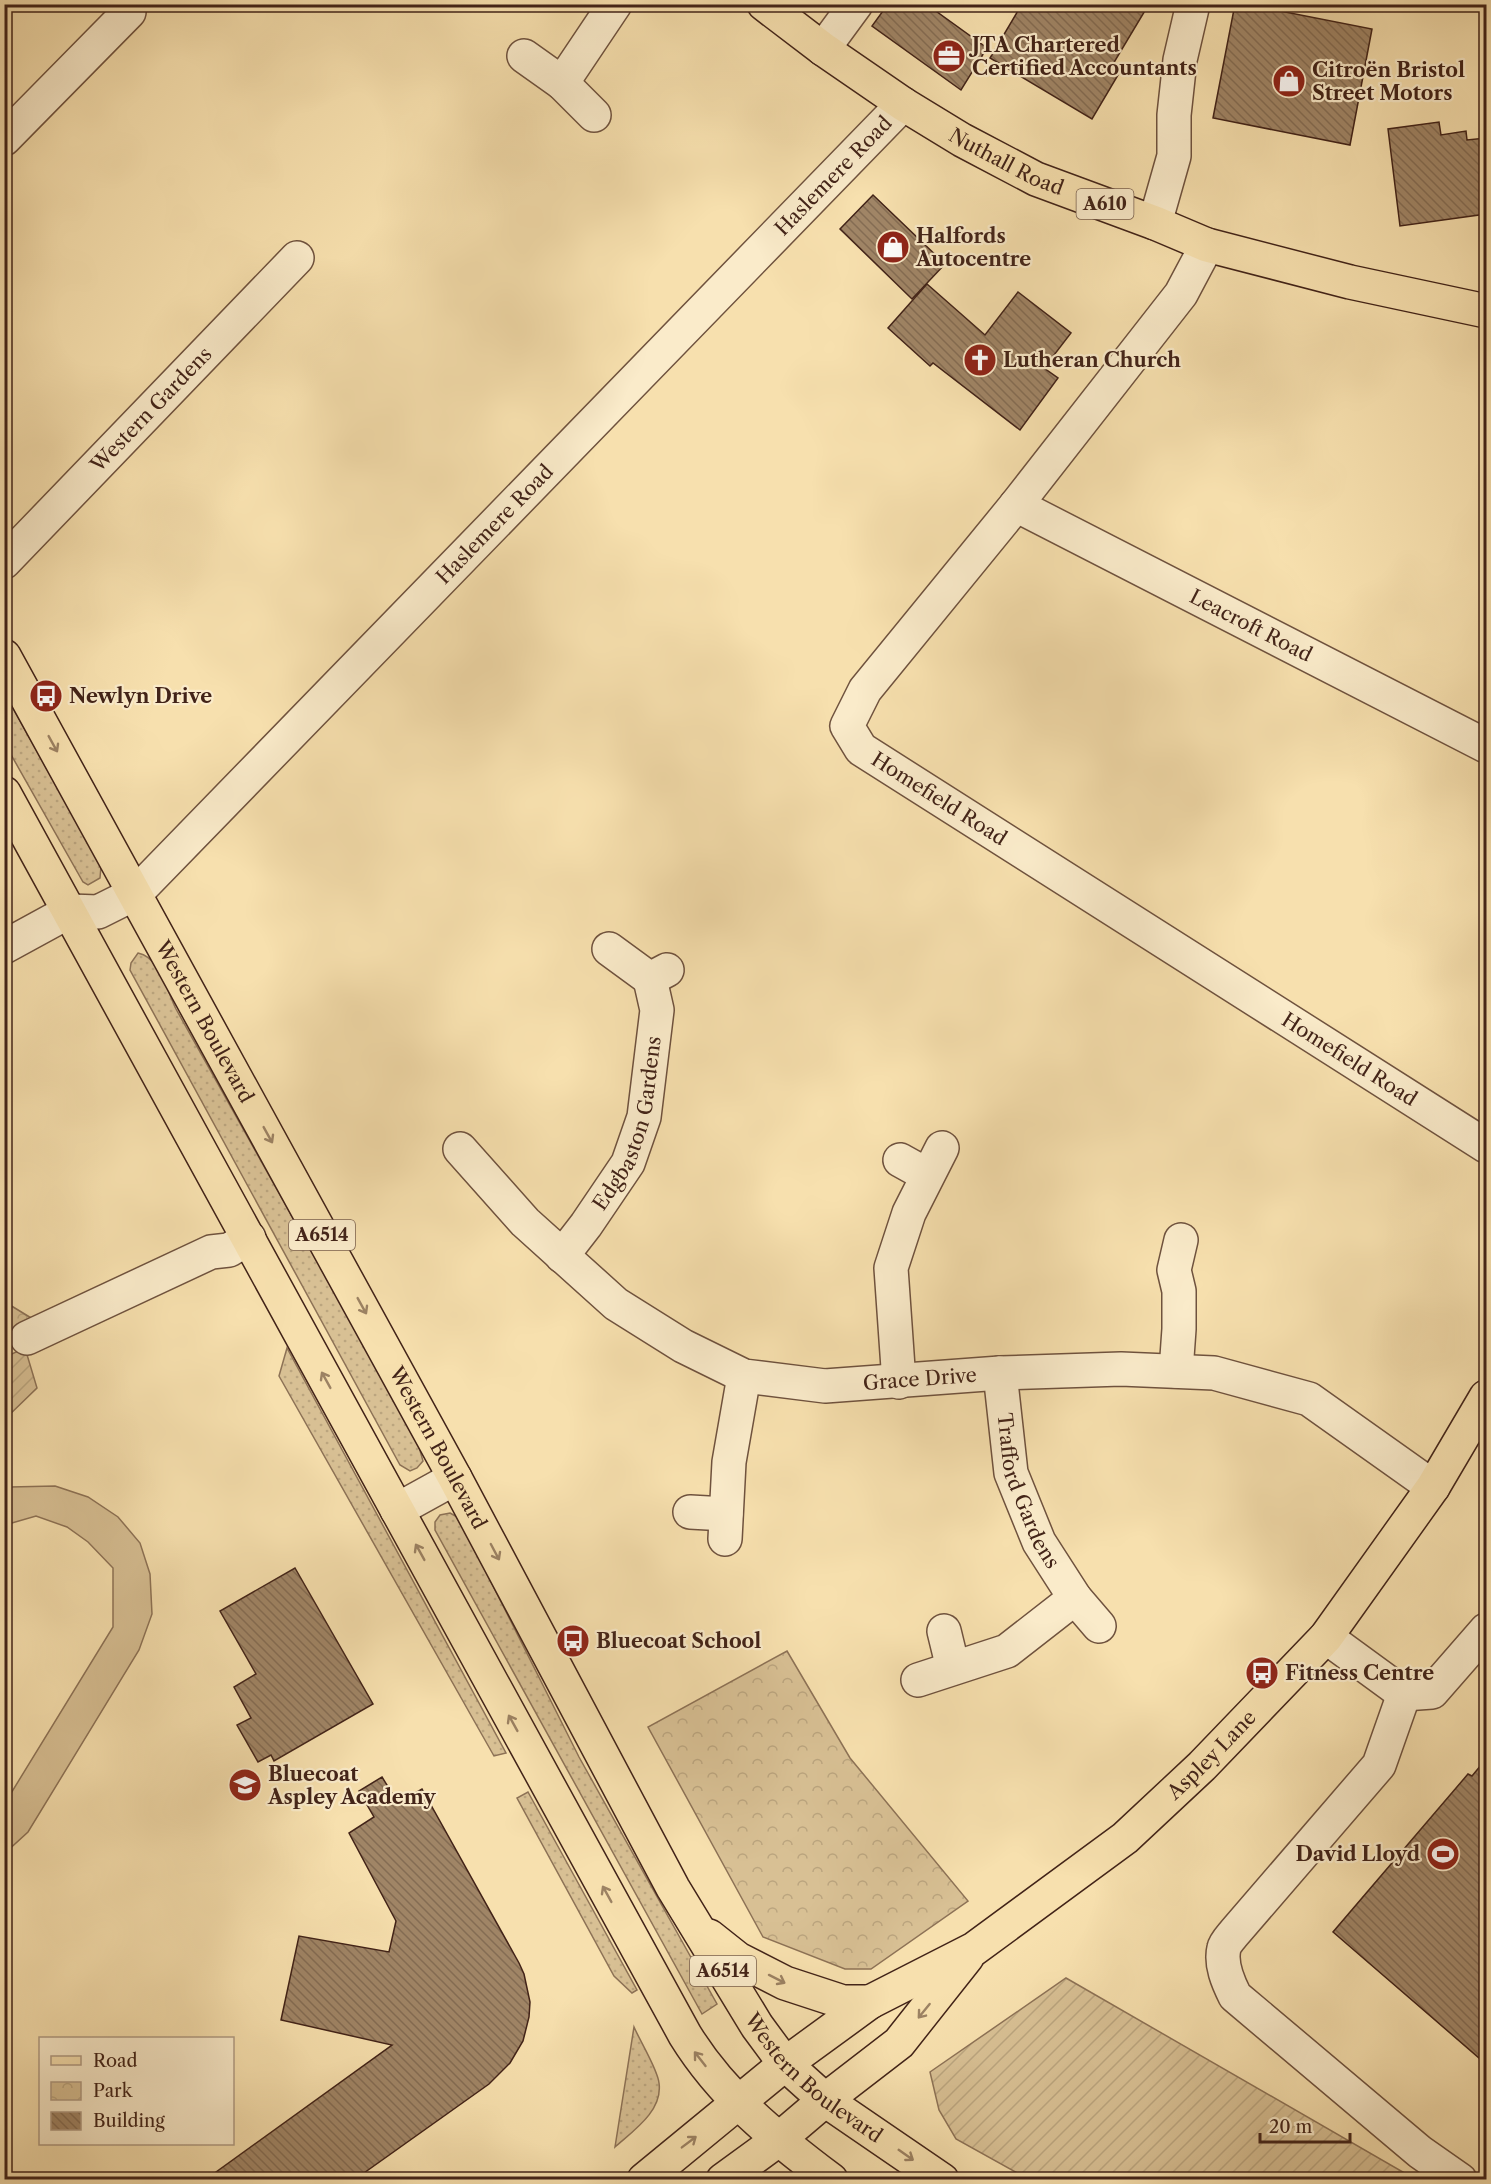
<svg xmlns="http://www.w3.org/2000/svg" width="1491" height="2184" font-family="'Libre Caslon Text',serif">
  <defs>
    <pattern id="grass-dots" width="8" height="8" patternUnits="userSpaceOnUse" patternTransform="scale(1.5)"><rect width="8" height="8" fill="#d8c094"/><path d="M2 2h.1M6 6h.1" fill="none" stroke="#bba57f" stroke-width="1.8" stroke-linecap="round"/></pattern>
    <pattern id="park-crowns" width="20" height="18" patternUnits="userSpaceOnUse" patternTransform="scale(1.5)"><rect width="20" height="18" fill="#d8c094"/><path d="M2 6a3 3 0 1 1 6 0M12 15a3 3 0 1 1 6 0" fill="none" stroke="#bba57f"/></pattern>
    <pattern id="garden-furrows" width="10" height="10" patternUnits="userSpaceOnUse" patternTransform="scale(1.5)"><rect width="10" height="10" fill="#d8c094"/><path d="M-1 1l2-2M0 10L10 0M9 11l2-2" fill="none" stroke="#bba57f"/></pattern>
    <pattern id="building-back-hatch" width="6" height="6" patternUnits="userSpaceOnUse" patternTransform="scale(1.5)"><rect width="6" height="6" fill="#a08566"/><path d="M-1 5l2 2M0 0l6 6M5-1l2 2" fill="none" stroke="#846c53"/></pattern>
  </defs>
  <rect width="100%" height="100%" fill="#f7e0ae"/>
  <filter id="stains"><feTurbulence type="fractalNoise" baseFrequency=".00333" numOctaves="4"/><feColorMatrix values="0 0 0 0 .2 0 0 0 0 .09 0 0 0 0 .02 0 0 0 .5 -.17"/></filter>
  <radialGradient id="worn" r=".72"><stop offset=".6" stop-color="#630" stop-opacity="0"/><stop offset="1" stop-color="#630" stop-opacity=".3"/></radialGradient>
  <g fill="url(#grass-dots)" stroke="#8d7256" stroke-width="1.5">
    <path d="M4,692L101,866L100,878L88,885L83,882L5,744Z"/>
    <path d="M138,953C160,957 167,991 176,1009L417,1440L423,1461L417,1468L410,1471L400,1465L130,970L131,963Z"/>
    <path d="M287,1348L506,1753L494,1756L279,1376Z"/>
    <path d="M450,1513L459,1518L579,1757L717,2004L702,2014L435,1530V1522L440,1515Z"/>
    <path d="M528,1792L637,1990L632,1993L614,1976L517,1798Z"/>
    <path d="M634,2027C640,2041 658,2070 659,2083C663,2111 633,2131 615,2147Z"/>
  </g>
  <g fill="url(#park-crowns)" stroke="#8d7256" stroke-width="1.5">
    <path d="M5,1302L41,1324L5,1340Z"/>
    <path d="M787,1651L850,1758L968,1901L871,1969H845L763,1937L648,1727Z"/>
  </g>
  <g fill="url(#garden-furrows)" stroke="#8d7256" stroke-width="1.5">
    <path d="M25,1348L37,1388L5,1419V1357Z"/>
    <path d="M1066,1978L1415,2179H1028L956,2139L939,2110L930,2072Z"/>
  </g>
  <path fill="#d8c094" stroke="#8d7256" stroke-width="1.5" d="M55,1486L88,1497L118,1517L140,1543L150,1574L152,1614L139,1650L28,1832L5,1853V1803L113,1627V1568L88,1542L67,1527L36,1516L5,1525V1489L10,1487Z"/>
  <g fill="url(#building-back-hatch)" stroke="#422318" stroke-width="1.5">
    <path d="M888,4H926L987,48L961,90L872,26Z"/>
    <path d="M1022,4H1149L1113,64L1121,70L1092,119L990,58Z"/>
    <path d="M1235,4H1245L1372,29L1350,145L1213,118Z"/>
    <path d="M1439,122L1441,135L1466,131L1467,140L1486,138V214L1400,226L1388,129Z"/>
    <path d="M873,195L945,264L912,299L840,229Z"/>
    <path d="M927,284L985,335L1018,292L1071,333L1044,368L1058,378L1020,430L933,363L930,366L888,328Z"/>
    <path d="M295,1568L373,1704L274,1761L271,1755L258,1762L237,1725L251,1718L234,1687L256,1674L220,1611Z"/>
    <path d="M1486,1759V2064L1333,1932L1468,1774L1472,1776Z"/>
    <path d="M382,1777L398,1803L422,1789L519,1963L524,1974L530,2002L529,2017L523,2041L510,2063L489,2084L354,2180H205L392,2045L281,2020L299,1936L389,1952L396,1921L349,1833L374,1817L359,1791Z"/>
  </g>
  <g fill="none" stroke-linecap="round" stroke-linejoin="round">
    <g stroke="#6f523e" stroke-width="36">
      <g id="minor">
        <path d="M823,49L856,4"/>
        <path d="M524,56L562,83L615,4"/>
        <path d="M562,83L594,115"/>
        <path d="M4,139L129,12"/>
        <path d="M1155,223L1174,156V115L1180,60L1193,4"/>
        <path id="s1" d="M1207,245L1181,294L1016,505L865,690L847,726L861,749L1486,1146"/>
        <path id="s2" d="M1016,505L1486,746"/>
        <path id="s3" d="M4,562L297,258"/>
        <path id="s4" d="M4,947L70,911L98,912L136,893L903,104"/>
        <path d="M609,949L650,979L667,970"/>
        <path id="s5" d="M460,1149L525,1222L616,1304L683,1346L744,1376L825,1386L1000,1373L1121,1369L1214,1373L1309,1399L1433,1487"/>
        <path d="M900,1160L927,1175"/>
        <path id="s6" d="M562,1256L586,1225L628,1163L644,1117L657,1010L650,979"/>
        <path d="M27,1338L211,1252L229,1250L249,1238"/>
        <path d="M1176,1371L1179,1329V1291L1174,1270L1181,1240"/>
        <path id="s7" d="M1000,1373L1011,1473L1039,1542L1075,1598L1099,1626"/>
        <path d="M899,1382L891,1268L909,1213L942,1148"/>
        <path d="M397,1510L455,1478"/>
        <path d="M690,1512L726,1514"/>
        <path d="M725,1539L729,1462L744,1376"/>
        <path d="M944,1631L953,1668"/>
        <path d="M1326,1637L1404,1694L1432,1692L1486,1630"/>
        <path d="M918,1680L1007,1651L1075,1598"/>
        <path d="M1404,1694L1379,1765L1235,1932C1231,1937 1225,1943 1224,1948C1220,1964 1228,1982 1235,1996L1420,2152L1460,2180"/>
      </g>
    </g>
    <g stroke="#422318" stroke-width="36">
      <g id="major">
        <path id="s8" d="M764,4L823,49L903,104L962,140L1036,179L1155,223L1207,245L1350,282L1486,311"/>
        <path id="s9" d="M644,2180L785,2064L870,2002L974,1949L1125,1838L1202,1766L1326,1637L1433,1487L1486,1397"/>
        <path d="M723,2180L778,2140L825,2100L899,2043L967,1957"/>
      </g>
    </g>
    <g stroke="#422318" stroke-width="36">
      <g id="highway">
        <path id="s10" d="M4,656L455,1478L673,1888L757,2026L785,2064L825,2100L942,2180"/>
        <path d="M4,793L685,2035C722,2095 775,2138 831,2180"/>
        <path d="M709,1936L738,1959L785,1983L843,2002H870"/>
      </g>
    </g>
    <use href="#minor" stroke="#faebca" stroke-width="33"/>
    <use href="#major" stroke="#f7e0ae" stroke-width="33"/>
    <use href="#highway" stroke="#f7e0ae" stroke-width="33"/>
  </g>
  <defs><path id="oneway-shaft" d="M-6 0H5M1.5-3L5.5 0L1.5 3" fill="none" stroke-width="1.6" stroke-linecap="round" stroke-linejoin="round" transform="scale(1.5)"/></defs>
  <g stroke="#9c8263">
    <use href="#oneway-shaft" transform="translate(53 744) rotate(61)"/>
    <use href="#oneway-shaft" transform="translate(268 1135) rotate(61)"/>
    <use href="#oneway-shaft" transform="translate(362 1306) rotate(61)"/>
    <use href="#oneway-shaft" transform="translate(326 1380) rotate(-119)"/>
    <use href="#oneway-shaft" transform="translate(420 1552) rotate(-119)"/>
    <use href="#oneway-shaft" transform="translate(495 1552) rotate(62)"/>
    <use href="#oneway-shaft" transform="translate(513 1723) rotate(-119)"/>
    <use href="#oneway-shaft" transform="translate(607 1894) rotate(-119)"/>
    <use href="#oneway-shaft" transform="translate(777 1979) rotate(27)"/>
    <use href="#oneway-shaft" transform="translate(924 2011) rotate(129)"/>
    <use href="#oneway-shaft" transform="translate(700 2059) rotate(-128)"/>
    <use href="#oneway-shaft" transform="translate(689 2142) rotate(-37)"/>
    <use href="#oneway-shaft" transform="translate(906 2155) rotate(35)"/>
  </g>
  <defs>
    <g id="office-disc" transform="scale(1.725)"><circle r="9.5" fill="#8f2418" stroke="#faebca"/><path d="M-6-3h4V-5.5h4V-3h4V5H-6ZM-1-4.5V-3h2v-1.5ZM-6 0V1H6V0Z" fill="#fff"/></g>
    <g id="shop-disc" transform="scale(1.725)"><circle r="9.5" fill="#8f2418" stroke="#faebca"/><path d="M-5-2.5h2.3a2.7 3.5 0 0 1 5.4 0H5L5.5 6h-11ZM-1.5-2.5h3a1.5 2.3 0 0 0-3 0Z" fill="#fff"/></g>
    <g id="church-disc" transform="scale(1.725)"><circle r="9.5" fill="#8f2418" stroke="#faebca"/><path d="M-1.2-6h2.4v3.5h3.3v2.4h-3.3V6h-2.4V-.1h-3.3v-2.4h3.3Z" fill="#fff"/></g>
    <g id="bus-disc" transform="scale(1.725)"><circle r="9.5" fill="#8f2418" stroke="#faebca"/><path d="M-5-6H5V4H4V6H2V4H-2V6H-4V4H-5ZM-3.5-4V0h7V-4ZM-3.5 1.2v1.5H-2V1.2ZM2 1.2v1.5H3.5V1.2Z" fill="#fff"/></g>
    <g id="school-disc" transform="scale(1.725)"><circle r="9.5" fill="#8f2418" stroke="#faebca"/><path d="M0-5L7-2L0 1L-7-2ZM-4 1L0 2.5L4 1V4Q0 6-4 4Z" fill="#fff"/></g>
    <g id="stadium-disc" transform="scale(1.725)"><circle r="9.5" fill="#8f2418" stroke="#faebca"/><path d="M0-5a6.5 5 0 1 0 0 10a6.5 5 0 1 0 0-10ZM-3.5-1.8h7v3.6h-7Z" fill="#fff"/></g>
  </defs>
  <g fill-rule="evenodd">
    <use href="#office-disc" x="949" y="56"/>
    <use href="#shop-disc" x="1289" y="81"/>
    <use href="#shop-disc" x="893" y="247"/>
    <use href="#church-disc" x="980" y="360"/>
    <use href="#bus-disc" x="46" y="696"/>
    <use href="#bus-disc" x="573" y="1641"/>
    <use href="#bus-disc" x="1262" y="1673"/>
    <use href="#school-disc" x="245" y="1785"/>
    <use href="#stadium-disc" x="1443" y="1854"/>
  </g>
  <g text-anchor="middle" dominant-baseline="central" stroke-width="4.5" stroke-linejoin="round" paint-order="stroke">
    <g fill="#faebca" stroke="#795f4d" stroke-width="1.5">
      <rect x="1076.5" y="189" width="57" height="30" rx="4.5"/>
      <rect x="289" y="1220" width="66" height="30" rx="4.5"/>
      <rect x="690" y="1956" width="66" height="30" rx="4.5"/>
    </g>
    <g font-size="18" font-weight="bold" fill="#422318">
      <text x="1105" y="204">A610</text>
      <text x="322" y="1235">A6514</text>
      <text x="723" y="1971">A6514</text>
    </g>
    <g font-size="20" font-weight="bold" fill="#422318" stroke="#faebca" text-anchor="start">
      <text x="972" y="45">JTA Chartered<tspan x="972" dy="23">Certified Accountants</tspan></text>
      <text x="1312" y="70">Citroën Bristol<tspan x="1312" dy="23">Street Motors</tspan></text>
      <text x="916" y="236">Halfords<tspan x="916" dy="23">Autocentre</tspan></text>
      <text x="1003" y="360">Lutheran Church</text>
      <text x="69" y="696">Newlyn Drive</text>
      <text x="596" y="1641">Bluecoat School</text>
      <text x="1285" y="1673">Fitness Centre</text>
      <text x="268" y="1774">Bluecoat<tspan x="268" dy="23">Aspley Academy</tspan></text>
      <text x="1420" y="1854" text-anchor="end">David Lloyd</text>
    </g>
    <g font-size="20" fill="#422318" stroke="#faebca">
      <text stroke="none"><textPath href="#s8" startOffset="290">Nuthall Road</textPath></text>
      <text stroke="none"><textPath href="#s4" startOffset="1146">Haslemere Road</textPath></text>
      <text stroke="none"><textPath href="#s3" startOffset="212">Western Gardens</textPath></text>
      <text stroke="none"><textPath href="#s4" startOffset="660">Haslemere Road</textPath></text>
      <text stroke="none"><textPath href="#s2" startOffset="264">Leacroft Road</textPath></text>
      <text stroke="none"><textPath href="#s1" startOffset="722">Homefield Road</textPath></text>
      <text stroke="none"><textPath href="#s10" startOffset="417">Western Boulevard</textPath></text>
      <text stroke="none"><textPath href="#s1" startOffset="1208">Homefield Road</textPath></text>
      <text stroke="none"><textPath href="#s6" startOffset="152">Edgbaston Gardens</textPath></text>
      <text stroke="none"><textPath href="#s5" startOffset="544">Grace Drive</textPath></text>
      <text stroke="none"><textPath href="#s10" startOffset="903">Western Boulevard</textPath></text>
      <text stroke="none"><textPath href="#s7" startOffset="122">Trafford Gardens</textPath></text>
      <text stroke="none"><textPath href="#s9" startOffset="712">Aspley Lane</textPath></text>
      <text stroke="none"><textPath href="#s10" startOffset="1641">Western Boulevard</textPath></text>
    </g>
  </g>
  <rect width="1491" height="2184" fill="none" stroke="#f7e0ae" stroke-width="24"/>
  <rect x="6" y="6" width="1479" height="2172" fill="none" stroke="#422318" stroke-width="3"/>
  <rect x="12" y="12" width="1467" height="2160" fill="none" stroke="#422318" stroke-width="1.5"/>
  <rect x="39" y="2037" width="195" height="108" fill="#faebca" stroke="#b09b83" stroke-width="1.5"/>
  <rect x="51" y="2056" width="30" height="9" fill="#f7e0ae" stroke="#b09b83" stroke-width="1.5"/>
  <text x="93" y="2067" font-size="18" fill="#422318">Road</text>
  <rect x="51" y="2082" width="30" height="18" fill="url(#park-crowns)" stroke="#b09b83" stroke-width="1.5"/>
  <text x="93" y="2097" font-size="18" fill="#422318">Park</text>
  <rect x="51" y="2112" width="30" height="18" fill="url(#building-back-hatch)" stroke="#b09b83" stroke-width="1.5"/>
  <text x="93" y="2127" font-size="18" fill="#422318">Building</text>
  <path d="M1260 2133v9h90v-9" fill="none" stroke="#422318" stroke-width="3"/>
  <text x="1269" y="2133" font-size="18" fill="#422318" stroke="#faebca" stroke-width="4.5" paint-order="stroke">20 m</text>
  <rect width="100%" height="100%" filter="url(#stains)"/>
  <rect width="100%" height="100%" fill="url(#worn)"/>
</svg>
